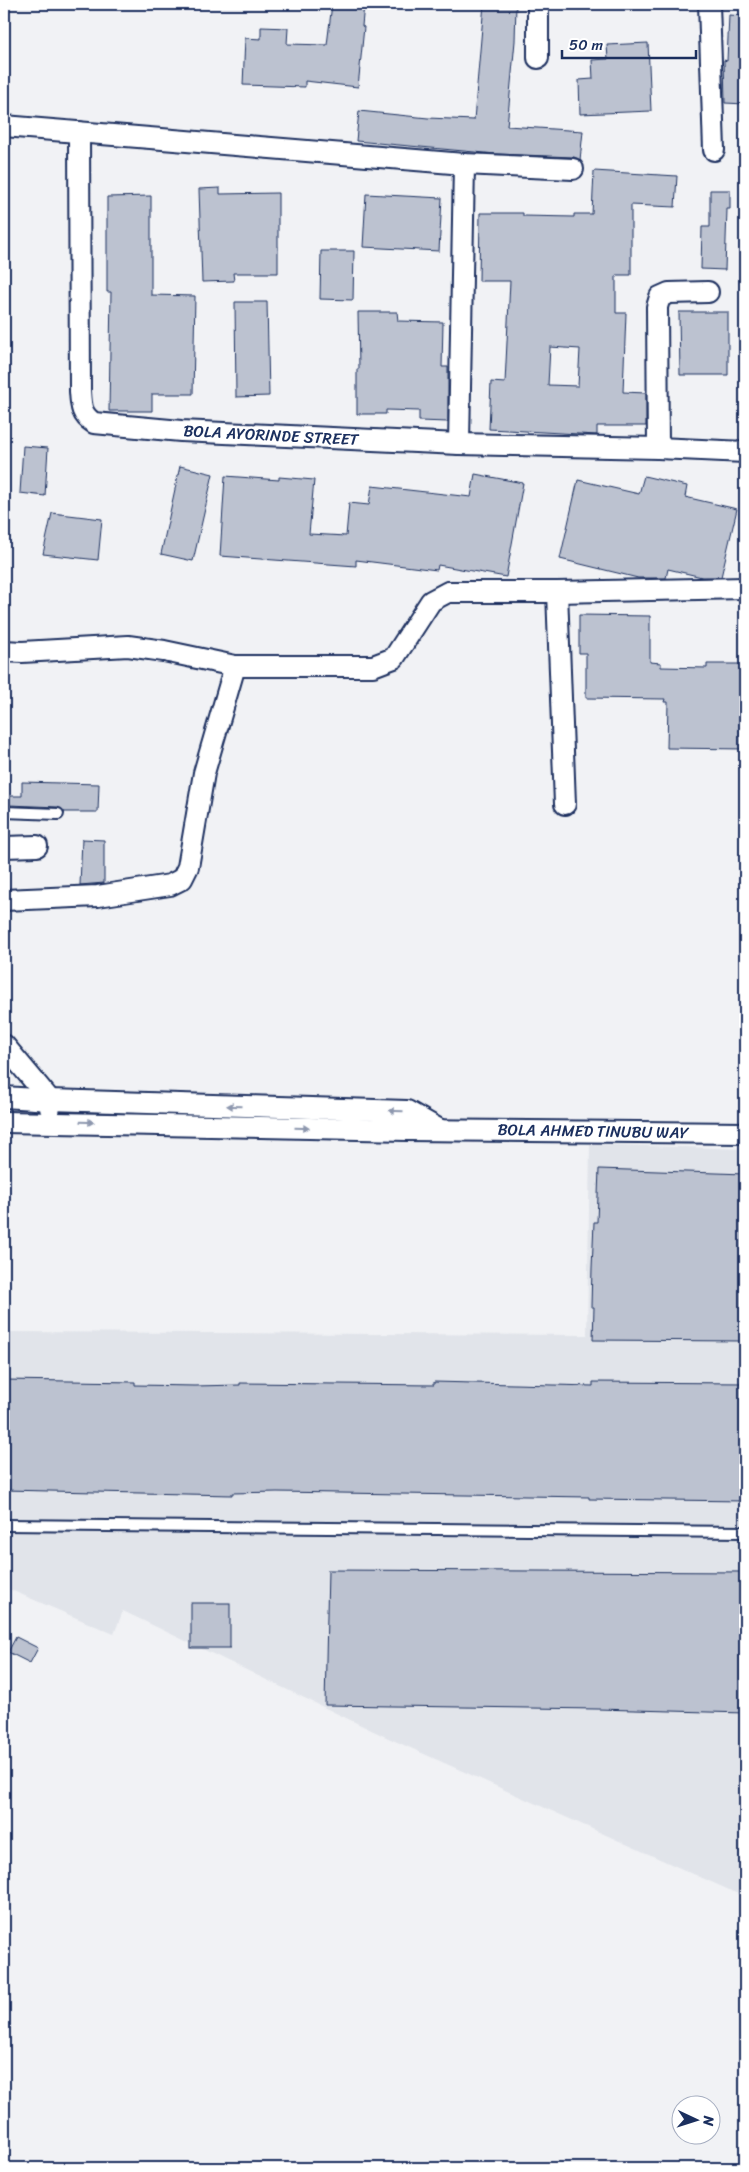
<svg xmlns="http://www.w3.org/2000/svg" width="749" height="2172" font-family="Sriracha,sans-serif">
  <rect width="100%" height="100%" fill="#f1f2f5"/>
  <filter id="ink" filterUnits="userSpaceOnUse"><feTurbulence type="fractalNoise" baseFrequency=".02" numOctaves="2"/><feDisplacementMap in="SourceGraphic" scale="10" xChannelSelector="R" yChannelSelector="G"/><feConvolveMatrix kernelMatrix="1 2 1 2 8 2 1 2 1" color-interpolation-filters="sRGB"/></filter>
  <g filter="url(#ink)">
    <path fill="#e1e4ea" d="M590,1144L745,1149V1897L386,1737L123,1611L114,1634L4,1587V1332L587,1335Z"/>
    <g fill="#bcc2d0" stroke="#1b2f5e" fill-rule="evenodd">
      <path d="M332,4H364L362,26L364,27L358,87L305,81V87L243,85L245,38L261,39V27L288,28L287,44L327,45Z"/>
      <path d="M484,4H516L515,41L507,126L583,131L580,160L574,157L496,154L356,141L359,111L428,118L474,120Z"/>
      <path d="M729,15L745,16V104L725,103L724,60L727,61Z"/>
      <path d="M648,43L651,111L580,114L579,80L593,79L592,60L608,59L607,45Z"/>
      <path d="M594,171L677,176L675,207L631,205V275H616V313H626L623,392L646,393V426H597V435L489,429L491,382L505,383L510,281H479L480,213H523V216L574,217V214H592ZM550,347L580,349L578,386L548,385Z"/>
      <path d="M220,188V194L278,193V273H233L234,281L202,282L199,189Z"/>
      <path d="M710,190H730V209H727L725,270L701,269L702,227H710Z"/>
      <path d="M366,194L442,198L439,251L363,247Z"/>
      <path d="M151,196V295L195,296L193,394H152V411H109L111,292H107V197Z"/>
      <path d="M321,251H354L353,300L320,299Z"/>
      <path d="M235,302H267L269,396L236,397Z"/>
      <path d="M358,312H397L398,321L443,322L442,367H448V422L419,421V411L386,410V414H357V369H359Z"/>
      <path d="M679,312H728V375H680Z"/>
      <path d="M23,446L48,448L45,496L20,493Z"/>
      <path d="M180,466L213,474L193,561L161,554Z"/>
      <path d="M475,474L523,483L506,577L438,565L437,570L356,560V566L220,556L225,476L279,480V477L314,480L309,534L346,536L349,503L369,505L372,486L471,497Z"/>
      <path d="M644,476L687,486L685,497L737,509L721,577H702L668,569L666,578H638L560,559L578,480L639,494Z"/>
      <path d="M52,513L102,519L98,560L43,554Z"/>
      <path d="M579,615L650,616V662L661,663V667L707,668V664H744L745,749L667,748L668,702H664L665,699L586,698V653H579Z"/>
      <path d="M22,782L99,784L98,812H64L58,807L9,805L8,796H22Z"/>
      <path d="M82,839L104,840V883L80,885Z"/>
      <path d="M599,1169L745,1174V1341L593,1340L594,1307H591L592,1268L594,1222H597Z"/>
      <path d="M4,1380L135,1382V1385L195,1386L240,1385V1383L434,1385V1382L593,1386V1382L745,1383V1501L589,1499V1497L277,1492L232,1493V1495L4,1490Z"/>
      <path d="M328,1570L745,1572V1713L597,1709L325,1705Z"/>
      <rect x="191" y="1603" width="39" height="45"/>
      <path d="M16,1637L38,1648L30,1663L8,1652Z"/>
    </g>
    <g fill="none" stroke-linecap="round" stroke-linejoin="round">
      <g stroke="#1b2f5e" stroke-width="14">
        <g id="service">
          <path d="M4,812L58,814"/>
          <path d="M4,1525L745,1532"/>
        </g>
      </g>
      <g stroke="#1b2f5e" stroke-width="24">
        <g id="minor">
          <path d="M538,4V58"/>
          <path d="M709,4L714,150"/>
          <path d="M4,126L464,164L573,169"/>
          <path d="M79,132L80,391C81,406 81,415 94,423L181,431L459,444L658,448L745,452"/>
          <path d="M459,444L464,164"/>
          <path d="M658,448L657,307L660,297L669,293L708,292"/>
          <path d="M557,592L565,804"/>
          <path d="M4,651L22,652L128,646L164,651L235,666H373L394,658L431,601L448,592H557L745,588"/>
          <path d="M4,847L37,846"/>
          <path d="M4,900L98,896L170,885L182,879L188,867L204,773L235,666"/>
          <path d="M4,1045L50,1100V1108"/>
          <path d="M4,1097L50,1100L407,1111L440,1130"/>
          <path d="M4,1122L407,1130L745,1133"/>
        </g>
      </g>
      <use href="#service" stroke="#fff" stroke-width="10"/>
      <use href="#minor" stroke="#fff" stroke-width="20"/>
    </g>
    <defs><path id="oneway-solid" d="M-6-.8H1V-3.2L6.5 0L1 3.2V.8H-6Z" transform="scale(1.25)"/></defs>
    <g fill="#8d97ae">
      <use href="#oneway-solid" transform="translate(234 1106) rotate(-178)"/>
      <use href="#oneway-solid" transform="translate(396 1111) rotate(-178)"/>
      <use href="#oneway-solid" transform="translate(87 1122) rotate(1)"/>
      <use href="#oneway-solid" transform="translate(302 1128) rotate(2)"/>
    </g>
  </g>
  <g text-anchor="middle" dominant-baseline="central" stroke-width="4" stroke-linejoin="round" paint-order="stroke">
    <g font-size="16" fill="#1b2f5e" stroke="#fff">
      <text transform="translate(271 435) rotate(3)">BOLA AYORINDE STREET</text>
      <text transform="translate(593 1131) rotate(1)">BOLA AHMED TINUBU WAY</text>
    </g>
  </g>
  <rect width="749" height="2172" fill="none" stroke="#fff" stroke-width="20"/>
  <rect x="10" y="10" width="729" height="2152" fill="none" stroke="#1b2f5e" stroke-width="2" filter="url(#ink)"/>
  <g transform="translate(696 2120) rotate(94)"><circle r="24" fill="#ffffff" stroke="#a4acbf"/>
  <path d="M0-4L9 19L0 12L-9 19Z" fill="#1b2f5e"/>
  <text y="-8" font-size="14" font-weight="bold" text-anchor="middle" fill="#1b2f5e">N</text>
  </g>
  <path d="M562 50v8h134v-8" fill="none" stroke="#1b2f5e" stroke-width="2.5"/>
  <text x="569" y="50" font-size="15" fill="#1b2f5e" stroke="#ffffff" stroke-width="4" paint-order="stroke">50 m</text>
</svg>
